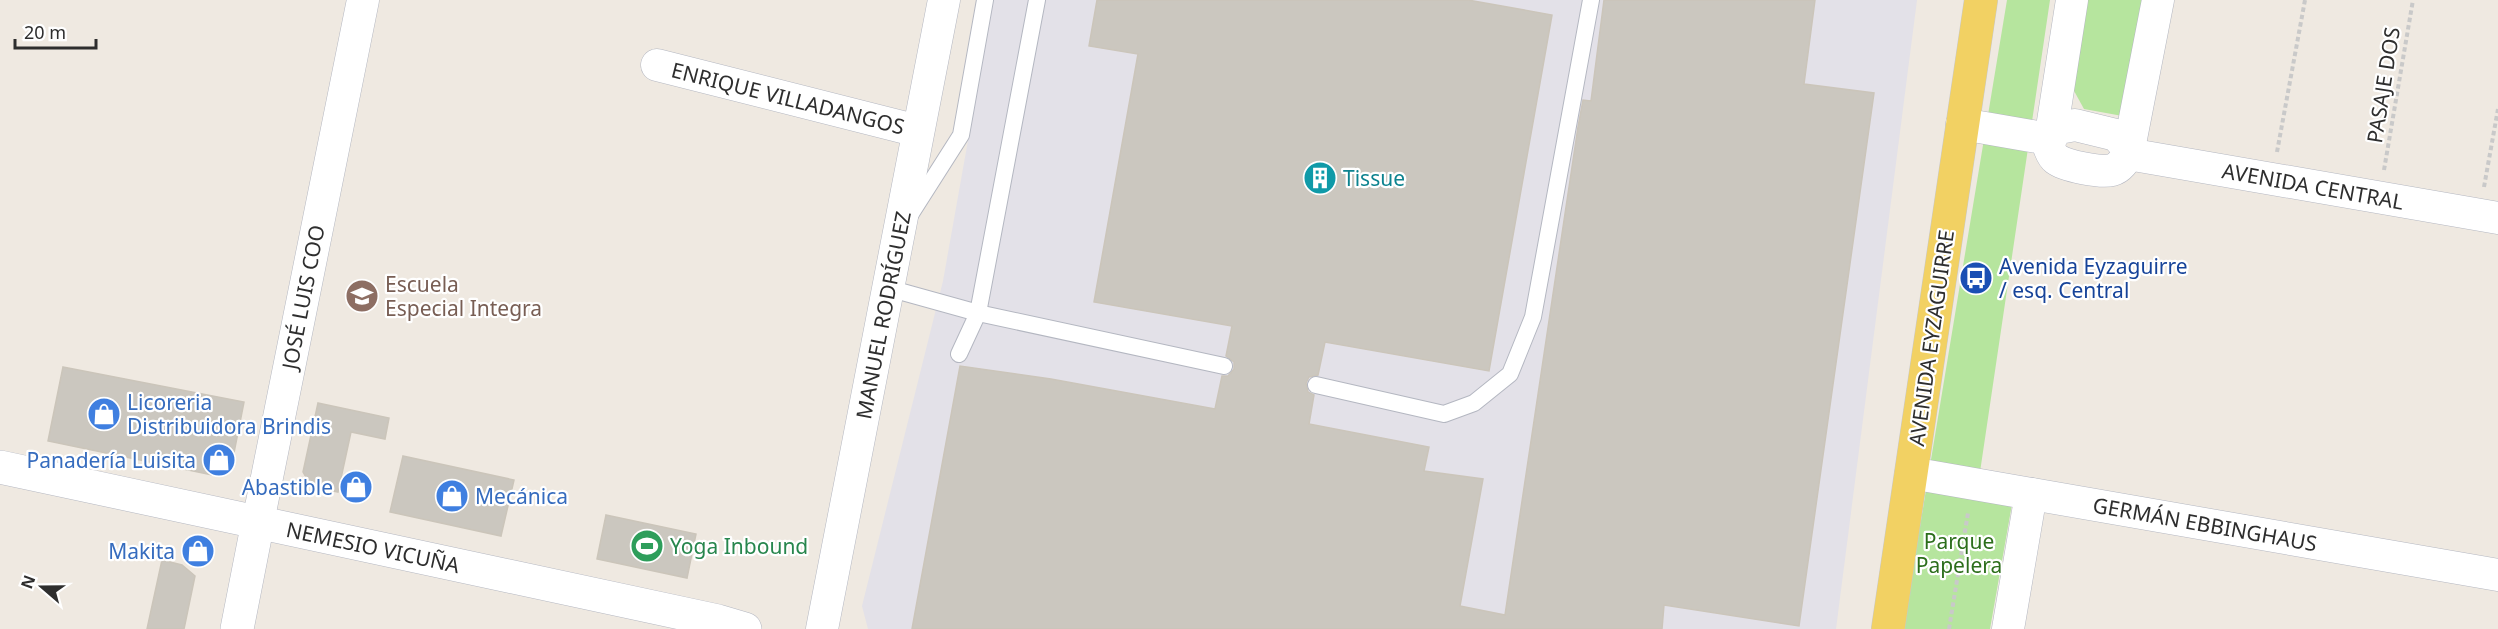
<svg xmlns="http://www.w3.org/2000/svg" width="2498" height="629" font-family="'Noto Sans',sans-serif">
  <rect width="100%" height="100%" fill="#efe9e1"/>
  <path fill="#e3e1e8" d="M993,0H1917L1836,629H868L862,606L943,281Z"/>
  <g fill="#b6e59e">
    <path d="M2007,0H2050L1976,499L2012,504L1990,629H1903Z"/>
    <path d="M2088,0H2148L2128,117L2084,109L2073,89Z"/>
  </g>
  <g fill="#cbc7bf" stroke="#cbc5ba" stroke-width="1.5">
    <path d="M1097,0H1468L1552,15L1489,371L1325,342L1318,375L1309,377L1306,383L1308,392L1314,395L1309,424L1429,447L1424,471L1483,479L1460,606L1505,615L1578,127L1583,100L1591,101L1604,0H1815L1804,84L1874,93L1799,626L1664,605L1662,629H912L960,366L1051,379L1215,409L1222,376H1228L1234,369V362L1226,356L1232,326L1094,302L1138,54L1089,46Z"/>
    <path d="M63,367L244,402L231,468L217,476L48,441Z"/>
    <path d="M318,403L389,418L385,439L351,432L338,492L311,486L303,472Z"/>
    <path d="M403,456L514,480L501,536L390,512Z"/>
    <path d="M606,515L696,534L687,578L597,559Z"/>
    <path d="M162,560L182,565L195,576L184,629H147Z"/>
  </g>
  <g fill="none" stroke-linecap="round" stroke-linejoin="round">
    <g stroke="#b4b7c1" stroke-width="18">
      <g id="lane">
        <path d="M910,215L961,135L985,0"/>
        <path d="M888,288L978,313L1224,366"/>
        <path d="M959,354L978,313L1037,0"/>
        <path d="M1316,385L1444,414L1474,403L1510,374L1533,317L1591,0"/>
      </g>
    </g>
    <g stroke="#b4b7c1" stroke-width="33">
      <g id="street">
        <path d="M2072,0L2049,147C2051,152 2052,156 2056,159C2065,166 2101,173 2112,170C2120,168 2124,161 2128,154L2158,0"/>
        <path d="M657,65L918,131"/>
        <path d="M1962,124L2049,139"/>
        <path d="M2049,139L2059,128L2075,125L2116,135L2126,146L2128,154"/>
        <path d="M2128,154L2498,218"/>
        <path d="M1911,473L2498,575"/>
        <path d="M258,522L363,0"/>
        <path d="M822,629L944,0"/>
        <path d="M2008,629L2031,494"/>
      </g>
    </g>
    <g stroke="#b4b7c1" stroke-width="34">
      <g id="secondary">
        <path d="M0,467L718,621L745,629"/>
        <path d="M237,629L258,522"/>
      </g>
    </g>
    <g stroke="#c9c9c9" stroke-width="34">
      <path id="primary" d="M1888,629L1981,0"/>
    </g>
    <g stroke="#c9c9c9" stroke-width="4" stroke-dasharray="4.5 3" stroke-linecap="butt">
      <path d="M2277,152L2305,0"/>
      <path d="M2384,170L2413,0"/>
      <path d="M2484,187L2498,109"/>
      <path d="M1949,629L1968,513"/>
    </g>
    <use href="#lane" stroke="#fff" stroke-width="16"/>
    <use href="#street" stroke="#fff" stroke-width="32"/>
    <use href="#secondary" stroke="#fff" stroke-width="33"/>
    <use href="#primary" stroke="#f2d163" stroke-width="33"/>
  </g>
  <defs>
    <g id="building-disc" transform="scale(1.725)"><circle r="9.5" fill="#0f9aa8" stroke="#fff"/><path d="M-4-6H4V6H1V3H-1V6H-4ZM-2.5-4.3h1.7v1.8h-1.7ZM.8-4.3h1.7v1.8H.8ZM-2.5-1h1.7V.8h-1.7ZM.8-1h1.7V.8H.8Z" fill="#fff"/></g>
    <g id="bus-disc" transform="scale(1.725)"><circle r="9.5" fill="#1a4fb4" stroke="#fff"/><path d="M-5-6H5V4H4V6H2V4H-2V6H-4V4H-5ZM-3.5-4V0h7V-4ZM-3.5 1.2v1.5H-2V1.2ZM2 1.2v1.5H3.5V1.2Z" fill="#fff"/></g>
    <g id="school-disc" transform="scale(1.725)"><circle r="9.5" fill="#8d6e63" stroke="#fff"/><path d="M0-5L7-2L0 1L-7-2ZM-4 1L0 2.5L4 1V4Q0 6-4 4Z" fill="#fff"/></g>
    <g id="shop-disc" transform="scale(1.725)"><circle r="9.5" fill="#3f7fe0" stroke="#fff"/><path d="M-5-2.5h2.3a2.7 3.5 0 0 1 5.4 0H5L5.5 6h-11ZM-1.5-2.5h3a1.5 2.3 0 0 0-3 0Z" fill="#fff"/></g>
    <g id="stadium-disc" transform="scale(1.725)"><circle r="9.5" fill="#2e9e5b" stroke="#fff"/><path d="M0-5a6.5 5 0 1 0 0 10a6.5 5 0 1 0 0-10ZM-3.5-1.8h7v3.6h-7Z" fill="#fff"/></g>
  </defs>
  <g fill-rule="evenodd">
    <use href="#building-disc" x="1320" y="178"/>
    <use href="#bus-disc" x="1976" y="278"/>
    <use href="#school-disc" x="362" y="296"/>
    <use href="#shop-disc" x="104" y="414"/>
    <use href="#shop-disc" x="219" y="460"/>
    <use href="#shop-disc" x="356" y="487"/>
    <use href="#shop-disc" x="452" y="496"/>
    <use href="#stadium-disc" x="647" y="546"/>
    <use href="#shop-disc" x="198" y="551"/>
  </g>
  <g text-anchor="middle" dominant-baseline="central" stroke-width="4.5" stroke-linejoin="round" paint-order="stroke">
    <g font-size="21" fill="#2e2e2e" stroke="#fff">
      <text transform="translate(2383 85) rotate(-81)">PASAJE DOS</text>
      <text transform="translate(788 98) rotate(14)">ENRIQUE VILLADANGOS</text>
      <text transform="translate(2313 186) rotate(10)">AVENIDA CENTRAL</text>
      <text transform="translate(303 297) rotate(-79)">JOSÉ LUIS COO</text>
      <text transform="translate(883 315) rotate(-79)">MANUEL RODRÍGUEZ</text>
      <text transform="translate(1931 338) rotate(-82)">AVENIDA EYZAGUIRRE</text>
      <text transform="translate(2205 524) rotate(10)">GERMÁN EBBINGHAUS</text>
      <text transform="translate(373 547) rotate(12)">NEMESIO VICUÑA</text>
    </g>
    <g font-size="21" fill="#0d838f" stroke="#fff" text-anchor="start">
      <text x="1343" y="178">Tissue</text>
    </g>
    <g font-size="21" fill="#164399" stroke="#fff" text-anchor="start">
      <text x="1999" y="266">Avenida Eyzaguirre<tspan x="1999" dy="24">/ esq. Central</tspan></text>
    </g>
    <g font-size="21" fill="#785e54" stroke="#fff" text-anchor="start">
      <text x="385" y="284">Escuela<tspan x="385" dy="24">Especial Integra</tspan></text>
    </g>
    <g font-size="21" fill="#366cbe" stroke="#fff" text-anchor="end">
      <text x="127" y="402" text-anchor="start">Licoreria<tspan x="127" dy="24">Distribuidora Brindis</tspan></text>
      <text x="196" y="460">Panadería Luisita</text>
      <text x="333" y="487">Abastible</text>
      <text x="475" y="496" text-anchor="start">Mecánica</text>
      <text x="175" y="551">Makita</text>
    </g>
    <g font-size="21" fill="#2c6e1b" stroke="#fff">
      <text x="1959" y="541">Parque<tspan x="1959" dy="24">Papelera</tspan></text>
    </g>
    <g font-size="21" fill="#27864d" stroke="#fff" text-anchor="start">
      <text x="670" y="546">Yoga Inbound</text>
    </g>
  </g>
  <g transform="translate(42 587) rotate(290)" stroke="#ffffff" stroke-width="4.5" paint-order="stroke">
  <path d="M0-4.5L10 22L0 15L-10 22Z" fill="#2e2e2e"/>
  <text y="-9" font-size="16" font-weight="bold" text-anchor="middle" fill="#2e2e2e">N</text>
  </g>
  <path d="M15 39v9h81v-9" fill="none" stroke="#2e2e2e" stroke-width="3"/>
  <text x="24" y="39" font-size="18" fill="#2e2e2e" stroke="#ffffff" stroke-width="4.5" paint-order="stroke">20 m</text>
</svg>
